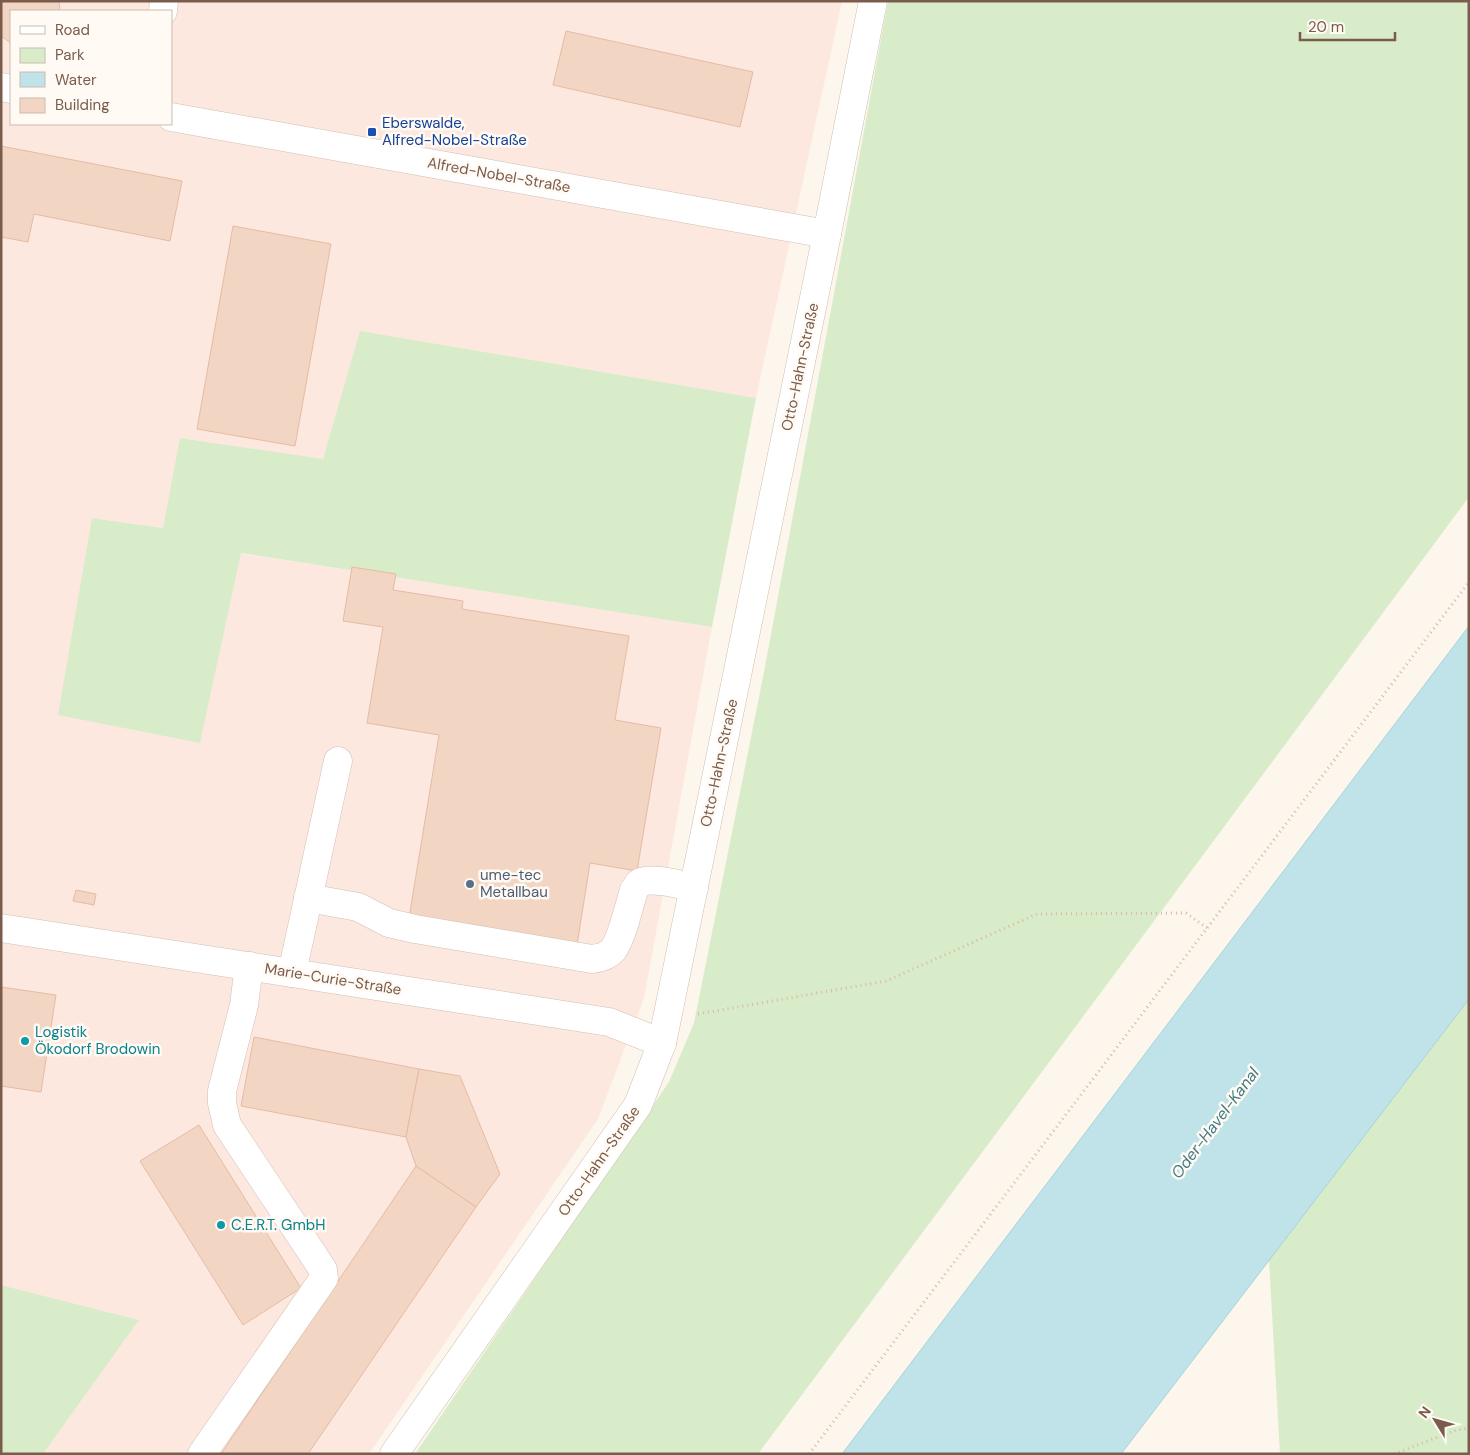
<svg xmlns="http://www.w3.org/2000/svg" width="1470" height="1455" font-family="'DM Sans',sans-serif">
  <rect width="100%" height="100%" fill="#fdf6ec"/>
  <path fill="#fde8e0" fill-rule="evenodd" d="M1,1H842L756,398L361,332L323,460L181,438L163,528L92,518L200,742L240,553L712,627L644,998L598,1119L369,1454H43L139,1320L1,1285ZM11,11H171V124H11Z"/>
  <g fill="#d8ecc9">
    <path d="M888,1H1469V497L758,1454H415L669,1082L694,1023L765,667Z"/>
    <path d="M360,331L756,398L712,627L241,553L200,743L58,715L92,518L163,528L180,438L323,459Z"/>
    <path d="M1469,999V1454H1280L1269,1260Z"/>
    <path d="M1,1285L139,1320L43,1454H1Z"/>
  </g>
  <path fill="#bfe3e8" stroke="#a5d3da" d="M1469,626V999L1121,1454H842Z"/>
  <g fill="#f3d5c3" stroke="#e6bba3">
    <path d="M1,1H59L60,11H11V43L1,36Z"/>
    <path d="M566,31L753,72L740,127L553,85Z"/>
    <path d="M1,146L182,181L170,241L34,214L28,242L1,237Z"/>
    <path d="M233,226L331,244L295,446L197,429Z"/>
    <path d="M352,567L396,574L393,590L463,601L462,609L629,636L615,720L661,728L637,871L590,863L577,945L409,918L439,735L367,723L383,627L343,621Z"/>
    <path d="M76,890L96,894L94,905L73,901Z"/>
    <path d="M1,987L56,995L41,1092L1,1086Z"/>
    <path d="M254,1037L419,1069L406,1137L241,1106Z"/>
    <path d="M419,1069L460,1076L500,1174L476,1207L416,1166L406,1137Z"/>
    <path d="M199,1125L301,1288L243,1325L140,1161Z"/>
    <path d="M416,1166L476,1207L308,1454H221Z"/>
  </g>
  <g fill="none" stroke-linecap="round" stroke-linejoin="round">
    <g stroke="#d1beb0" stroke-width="29">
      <g id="minor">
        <path d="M163,11L164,1"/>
        <path d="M1,87L11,89"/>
        <path d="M171,117L827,234"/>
        <path d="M308,898L358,907L389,923L415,929L592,959C600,958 608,956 613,950C622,938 629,906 634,890C636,888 637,885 639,883C649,876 682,885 694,888"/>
        <path d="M1,928L609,1022L662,1043"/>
        <path d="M292,973L338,761"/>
        <path d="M202,1454L324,1278L323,1270L318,1262L227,1125L222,1103V1091L244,1005L249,966"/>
        <path d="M394,1454L638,1105L662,1043L827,234L873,1"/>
      </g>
    </g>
    <g stroke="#d9b8a5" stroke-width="3" stroke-dasharray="1 4" stroke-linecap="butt">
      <path d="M698,1014L886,981L1037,914L1186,913L1207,928"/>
      <path d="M809,1454L1469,582"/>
      <path d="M1394,1454L1456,1430L1469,1428"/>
    </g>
    <use href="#minor" stroke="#fff" stroke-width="28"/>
  </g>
  <rect fill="#1a4fb4" stroke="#fffaf3" stroke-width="2" x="367" y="127" width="10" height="10" rx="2.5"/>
  <circle fill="#5c6f8a" stroke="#fffaf3" stroke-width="2" cx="470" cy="884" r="5"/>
  <g fill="#0f9aa8" stroke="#fffaf3" stroke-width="2">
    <circle cx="25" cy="1041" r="5"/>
    <circle cx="221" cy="1225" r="5"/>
  </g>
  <g text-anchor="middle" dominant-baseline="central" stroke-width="5" stroke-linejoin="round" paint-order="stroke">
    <g font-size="15" fill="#164399" stroke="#fffaf3" text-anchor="start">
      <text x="382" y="123">Eberswalde,<tspan x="382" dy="17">Alfred-Nobel-Straße</tspan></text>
    </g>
    <g font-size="15" fill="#7a5c4d" stroke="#fffaf3">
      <text transform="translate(499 175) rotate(10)">Alfred-Nobel-Straße</text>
      <text transform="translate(800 367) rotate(-78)">Otto-Hahn-Straße</text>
      <text transform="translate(719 763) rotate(-78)">Otto-Hahn-Straße</text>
      <text transform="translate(333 979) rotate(9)">Marie-Curie-Straße</text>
      <text transform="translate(599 1161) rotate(-55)">Otto-Hahn-Straße</text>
    </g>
    <g font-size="15" fill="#4e5e75" stroke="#fffaf3" text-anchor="start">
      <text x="480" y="875">ume-tec<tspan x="480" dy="17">Metallbau</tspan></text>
    </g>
    <g font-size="15" fill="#0d838f" stroke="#fffaf3" text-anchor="start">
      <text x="35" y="1032">Logistik<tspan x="35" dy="17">Ökodorf Brodowin</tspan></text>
      <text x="231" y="1225">C.E.R.T. GmbH</text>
    </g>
    <g font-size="16" font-style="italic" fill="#437c86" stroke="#fffaf3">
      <text transform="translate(1215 1123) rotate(-53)">Oder-Havel-Kanal</text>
    </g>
  </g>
  <rect width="1470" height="1455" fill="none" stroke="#7a5c4d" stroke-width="5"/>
  <rect x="10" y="10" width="162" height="115" fill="#fffaf3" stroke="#cabbb1"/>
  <rect x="20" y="26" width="25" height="8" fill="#ffffff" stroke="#cabbb1"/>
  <text x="55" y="35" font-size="15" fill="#7a5c4d">Road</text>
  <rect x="20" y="48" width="25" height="15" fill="#d8ecc9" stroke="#cabbb1"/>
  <text x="55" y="60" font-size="15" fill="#7a5c4d">Park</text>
  <rect x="20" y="72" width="25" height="15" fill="#bfe3e8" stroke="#cabbb1"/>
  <text x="55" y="85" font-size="15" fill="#7a5c4d">Water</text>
  <rect x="20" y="98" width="25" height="15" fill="#f3d5c3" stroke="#cabbb1"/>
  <text x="55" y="110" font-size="15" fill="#7a5c4d">Building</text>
  <g transform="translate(1435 1420) rotate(307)" stroke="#fffaf3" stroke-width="4" paint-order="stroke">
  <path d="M0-4L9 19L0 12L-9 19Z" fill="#7a5c4d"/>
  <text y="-8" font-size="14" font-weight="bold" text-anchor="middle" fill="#7a5c4d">N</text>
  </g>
  <path d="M1300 32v8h95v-8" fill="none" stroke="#7a5c4d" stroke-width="2.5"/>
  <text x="1308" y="32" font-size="15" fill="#7a5c4d" stroke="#fffaf3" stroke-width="4" paint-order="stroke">20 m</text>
</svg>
